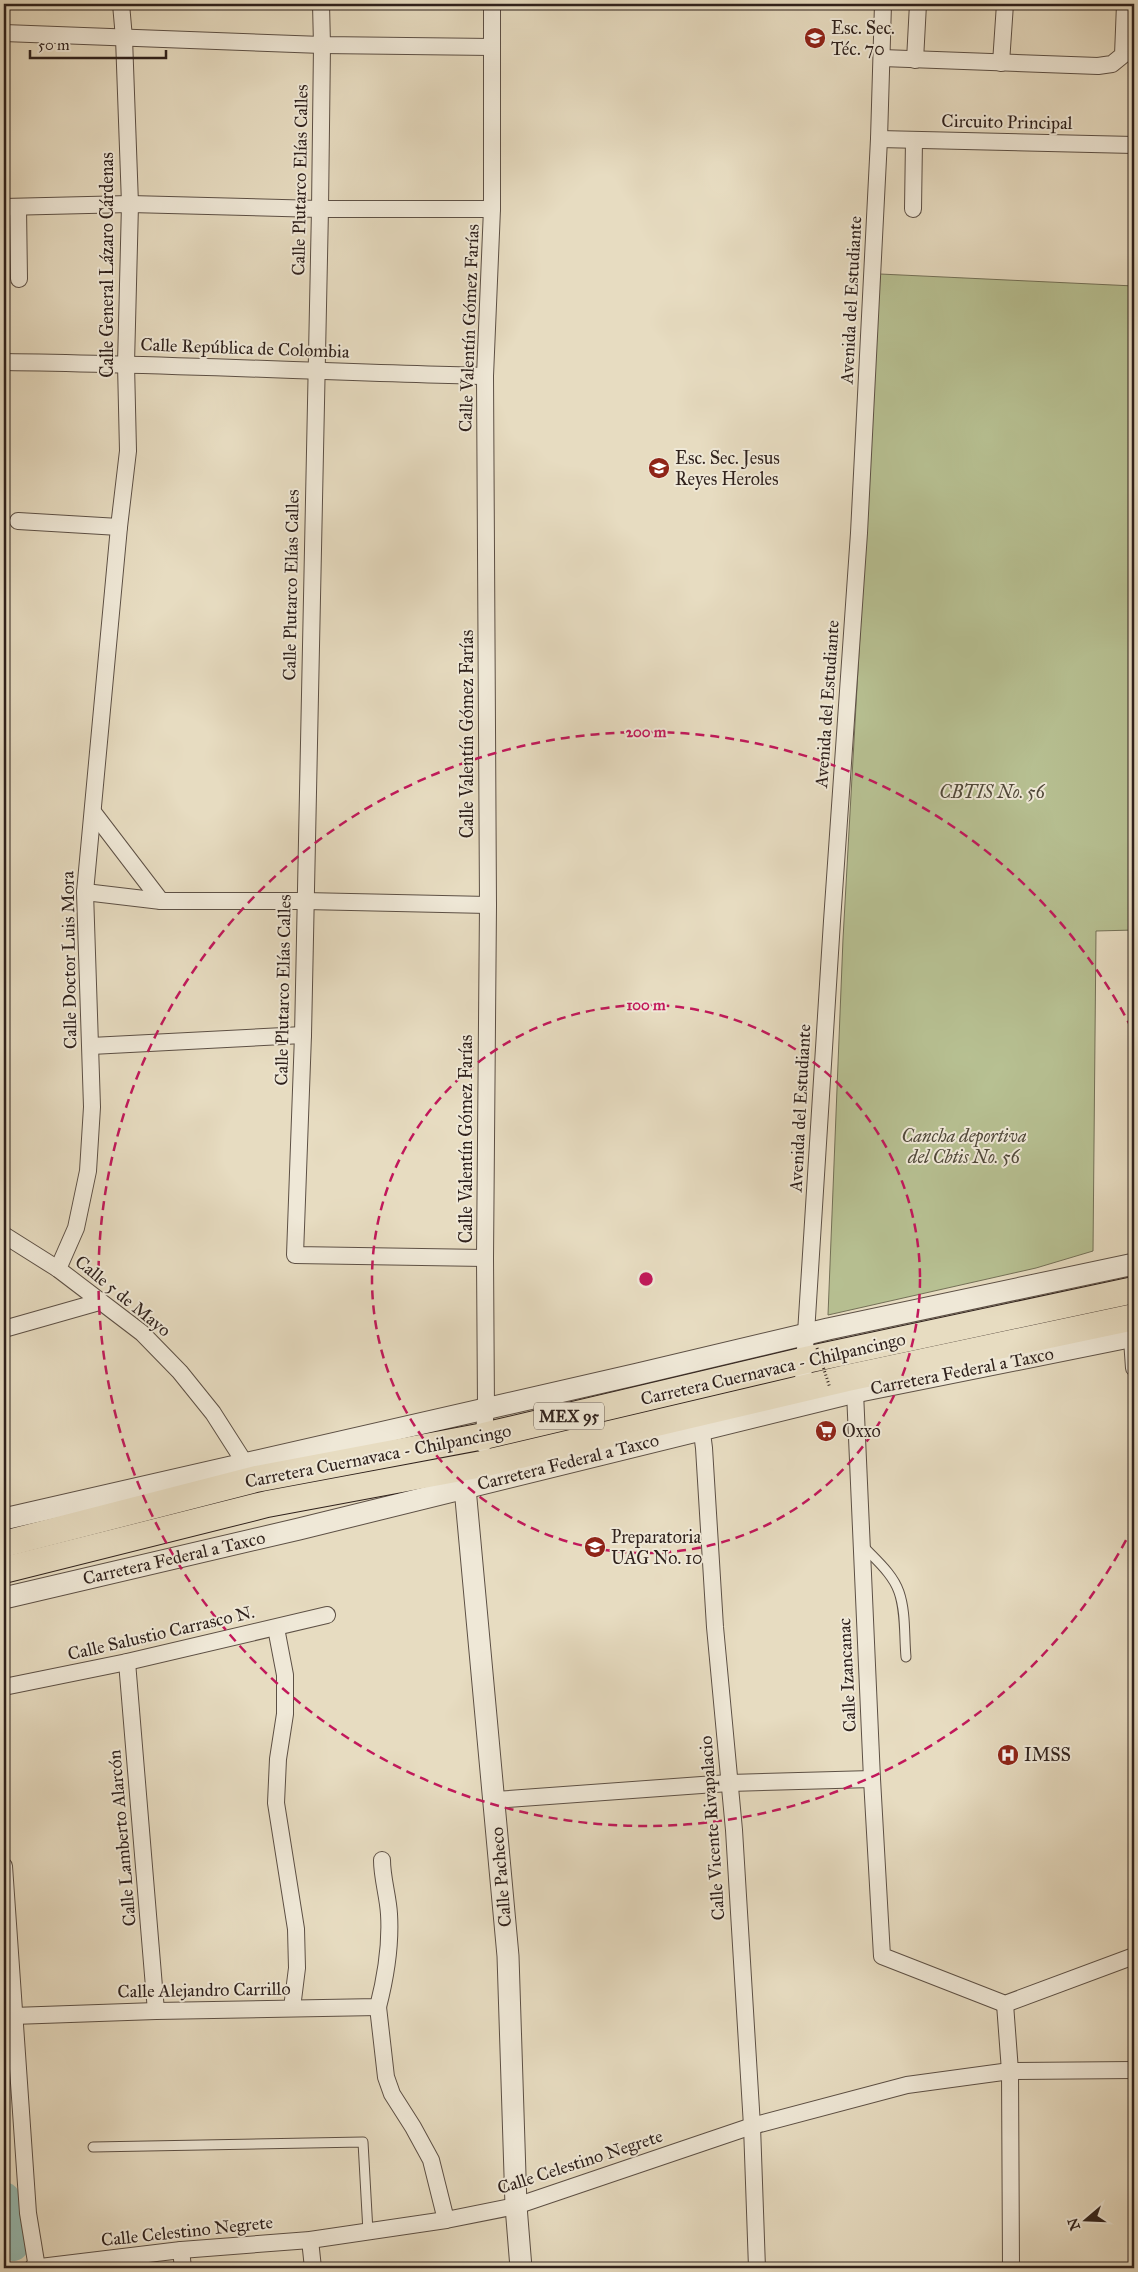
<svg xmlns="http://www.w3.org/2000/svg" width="1138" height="2272" font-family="'IM FELL Great Primer',serif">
  <rect width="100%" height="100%" fill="#e7dcc1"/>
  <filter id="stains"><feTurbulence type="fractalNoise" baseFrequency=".004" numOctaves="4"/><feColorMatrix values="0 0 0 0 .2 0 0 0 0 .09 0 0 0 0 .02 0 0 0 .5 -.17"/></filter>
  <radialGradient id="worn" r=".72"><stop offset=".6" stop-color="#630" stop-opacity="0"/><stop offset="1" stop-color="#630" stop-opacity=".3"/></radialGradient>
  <path fill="#b7c092" stroke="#737057" d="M880,274L1134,286V930L1096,931L1093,1251L1036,1268L828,1315L843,939Z"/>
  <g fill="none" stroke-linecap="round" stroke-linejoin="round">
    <path stroke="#97bcb3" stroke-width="32" d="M4,2198L13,2245"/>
    <g stroke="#5d5045" stroke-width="11">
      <g id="service">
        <path d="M863,1546C876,1560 893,1574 899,1592C906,1612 904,1636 906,1657"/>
        <path d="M93,2147L363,2142L368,2232"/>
      </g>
    </g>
    <g stroke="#5d5045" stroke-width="18">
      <g id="minor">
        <path d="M321,4L322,45L320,209L303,1035L295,1255L485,1258"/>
        <path d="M4,33L322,45L492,47"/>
        <path d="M882,58L1098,66L1112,64L1123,55L1125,4"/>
        <path d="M915,60L918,4"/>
        <path d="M1001,63L1005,4"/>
        <path d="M879,139L1134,145"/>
        <path d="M4,207L130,204L320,209H492"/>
        <path d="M18,207L19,279"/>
        <path d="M913,209L914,140"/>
        <path d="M4,362C164,364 325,372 485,376"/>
        <path d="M18,521L119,527"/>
        <path d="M93,812L161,901H305L488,905"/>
        <path d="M85,892L161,901"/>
        <path d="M91,1046L303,1035"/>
        <path d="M4,1235L58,1269L142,1333L180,1372L213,1413L250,1471"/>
        <path d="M58,1269L76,1228L88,1171L92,1107L85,892L119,527L128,451L126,364L130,204L124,38L121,4"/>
        <path d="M1131,1325L1134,1368"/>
        <path d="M4,1329L99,1302"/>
        <path d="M855,1392L872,1779L882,1956L1005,2004L1134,1956"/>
        <path d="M802,1397L832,921L859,533L879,139L883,4"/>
        <path d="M700,1418L704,1448L715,1627L734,1830L752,2126L757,2268"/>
        <path d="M483,1444L486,1408L485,1258L488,905L485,376L492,209V4"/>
        <path d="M276,1628L285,1675V1714L278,1759L276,1803L296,1929L297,1968L292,2008"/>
        <path d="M127,1662L156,2011"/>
        <path d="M4,1687L127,1662L327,1615"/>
        <path d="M495,1800L729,1783L872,1779"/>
        <path d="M4,1866L28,2213L37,2268"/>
        <path d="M1005,2004L1010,2071L1011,2268"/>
        <path d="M378,2007L386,2077L392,2094L413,2127L431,2160L446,2220"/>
        <path d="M13,2016L156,2011L378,2007C386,1976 391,1946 389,1914C388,1896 382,1878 382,1860"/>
        <path d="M310,2240L313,2268"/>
        <path d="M181,2250L183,2268"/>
        <path d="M32,2268L181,2250L310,2240L446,2220L516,2206L752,2126L907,2085L1010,2071L1134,2070"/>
      </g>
    </g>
    <g stroke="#5d5045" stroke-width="23">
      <g id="tertiary">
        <path d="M465,1488L508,1956L516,2206L521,2268"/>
        <path d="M4,1519L638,1374L828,1329L1134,1264"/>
        <path d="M4,1598L299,1529L855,1392L1134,1336"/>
      </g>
    </g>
    <g stroke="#2f211c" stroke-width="28">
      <g id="primary">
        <path d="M4,1544L256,1479L484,1436L806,1360L1134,1290"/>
        <path d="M4,1570L267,1504L482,1464L847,1378L1134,1317"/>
      </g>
    </g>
    <use href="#service" stroke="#efe8d7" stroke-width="9"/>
    <use href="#minor" stroke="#efe8d7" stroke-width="16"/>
    <use href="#tertiary" stroke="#efe8d7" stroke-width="21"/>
    <use href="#primary" stroke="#e7dcc1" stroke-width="26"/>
    <path stroke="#2f211c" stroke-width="3" stroke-dasharray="1 2.5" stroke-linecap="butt" d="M817,1348L830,1388"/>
  </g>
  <g fill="none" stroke="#c2185b" stroke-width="2.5" stroke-dasharray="9 6">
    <circle cx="646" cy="1279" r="274"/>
    <path d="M1133 1527A547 547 0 1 1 1133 1031"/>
  </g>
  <defs>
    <g id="school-disc" transform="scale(1.125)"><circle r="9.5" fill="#8f2418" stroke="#efe8d7"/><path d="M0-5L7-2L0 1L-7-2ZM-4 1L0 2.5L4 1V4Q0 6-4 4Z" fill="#fff"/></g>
    <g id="supermarket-disc" transform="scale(1.125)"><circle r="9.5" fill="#8f2418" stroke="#efe8d7"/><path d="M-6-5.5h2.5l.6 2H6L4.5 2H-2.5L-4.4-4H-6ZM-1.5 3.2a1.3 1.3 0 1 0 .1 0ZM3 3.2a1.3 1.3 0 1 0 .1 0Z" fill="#fff"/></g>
    <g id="hospital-disc" transform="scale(1.125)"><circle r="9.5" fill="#8f2418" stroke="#efe8d7"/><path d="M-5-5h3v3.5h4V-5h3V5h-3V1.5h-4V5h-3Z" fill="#fff"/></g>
  </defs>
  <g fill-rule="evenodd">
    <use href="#school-disc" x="815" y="38"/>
    <use href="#school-disc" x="659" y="468"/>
    <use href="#supermarket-disc" x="826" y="1431"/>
    <use href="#school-disc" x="595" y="1547"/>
    <use href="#hospital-disc" x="1008" y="1755"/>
  </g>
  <g text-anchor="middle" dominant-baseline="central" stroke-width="4" stroke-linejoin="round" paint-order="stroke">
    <rect fill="#efe8d7" stroke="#695d54" stroke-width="1" x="534" y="1402.5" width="70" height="27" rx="4"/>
    <g font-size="16" font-weight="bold" fill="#2f211c">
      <text x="569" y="1416">MEX 95</text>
    </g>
    <g font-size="18" fill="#2f211c" stroke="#efe8d7" text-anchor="start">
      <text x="831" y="28">Esc. Sec.<tspan x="831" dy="21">Téc. 70</tspan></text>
      <text x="675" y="458">Esc. Sec. Jesus<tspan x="675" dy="21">Reyes Heroles</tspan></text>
      <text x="842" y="1431">Oxxo</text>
      <text x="611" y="1537">Preparatoria<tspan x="611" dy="21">UAG No. 10</tspan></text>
      <text x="1024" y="1755">IMSS</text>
    </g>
    <g font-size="18" fill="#2f211c" stroke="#efe8d7">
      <text transform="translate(1007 122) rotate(1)">Circuito Principal</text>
      <text transform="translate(300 180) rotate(-89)">Calle Plutarco Elías Calles</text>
      <text transform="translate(107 265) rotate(-90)">Calle General Lázaro Cárdenas</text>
      <text transform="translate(851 300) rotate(-87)">Avenida del Estudiante</text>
      <text transform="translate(469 328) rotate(-88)">Calle Valentín Gómez Farías</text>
      <text transform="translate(245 348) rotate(2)">Calle República de Colombia</text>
      <text transform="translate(291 585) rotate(-89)">Calle Plutarco Elías Calles</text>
      <text transform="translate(827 704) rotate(-86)">Avenida del Estudiante</text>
      <text transform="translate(467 734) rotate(-90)">Calle Valentín Gómez Farías</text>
      <text transform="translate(69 960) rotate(-91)">Calle Doctor Luis Mora</text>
      <text transform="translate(283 990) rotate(-89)">Calle Plutarco Elías Calles</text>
      <text transform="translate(800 1108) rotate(-87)">Avenida del Estudiante</text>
      <text transform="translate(466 1139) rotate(-90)">Calle Valentín Gómez Farías</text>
      <text transform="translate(123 1296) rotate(39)">Calle 5 de Mayo</text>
      <text transform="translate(773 1369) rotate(-13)">Carretera Cuernavaca - Chilpancingo</text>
      <text transform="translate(962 1371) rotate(-11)">Carretera Federal a Taxco</text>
      <text transform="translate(378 1456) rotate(-11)">Carretera Cuernavaca - Chilpancingo</text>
      <text transform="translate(568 1462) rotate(-14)">Carretera Federal a Taxco</text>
      <text transform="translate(174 1558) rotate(-13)">Carretera Federal a Taxco</text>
      <text transform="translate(161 1633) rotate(-13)">Calle Salustio Carrasco N.</text>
      <text transform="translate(847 1675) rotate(-93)">Calle Izancanac</text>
      <text transform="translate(712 1828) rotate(-94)">Calle Vicente Rivapalacio</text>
      <text transform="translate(122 1838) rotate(-95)">Calle Lamberto Alarcón</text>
      <text transform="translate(501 1877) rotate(-95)">Calle Pacheco</text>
      <text transform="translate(204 1990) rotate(-1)">Calle Alejandro Carrillo</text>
      <text transform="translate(580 2162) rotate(-18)">Calle Celestino Negrete</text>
      <text transform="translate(187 2231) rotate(-6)">Calle Celestino Negrete</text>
    </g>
    <g font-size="18" font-style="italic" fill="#51493a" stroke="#efe8d7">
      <text x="992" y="792">CBTIS No. 56</text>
      <text x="964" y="1136">Cancha deportiva<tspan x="964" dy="21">del Cbtis No. 56</tspan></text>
    </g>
  </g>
  <circle cx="646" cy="1279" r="8" fill="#c2185b" stroke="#efe8d7" stroke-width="2.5"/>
  <g font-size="15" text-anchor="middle" font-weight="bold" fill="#c2185b" stroke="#efe8d7" stroke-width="4" stroke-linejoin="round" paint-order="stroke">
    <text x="646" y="737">200 m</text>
    <text x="646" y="1010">100 m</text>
  </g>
  <rect width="1138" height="2272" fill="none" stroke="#e7dcc1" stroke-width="20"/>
  <rect x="5" y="5" width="1128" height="2262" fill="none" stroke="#2f211c" stroke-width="2.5"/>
  <rect x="10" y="10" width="1118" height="2252" fill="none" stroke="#2f211c"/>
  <g transform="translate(1086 2220) rotate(251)" stroke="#efe8d7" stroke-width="4" paint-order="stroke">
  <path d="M0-4L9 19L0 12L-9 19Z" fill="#2f211c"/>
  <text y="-8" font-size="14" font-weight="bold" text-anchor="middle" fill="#2f211c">N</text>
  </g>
  <path d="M30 50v8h136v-8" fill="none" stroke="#2f211c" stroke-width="2.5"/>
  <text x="38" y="50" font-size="15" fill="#2f211c" stroke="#efe8d7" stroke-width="4" paint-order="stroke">50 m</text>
  <rect width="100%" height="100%" filter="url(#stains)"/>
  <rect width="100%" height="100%" fill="url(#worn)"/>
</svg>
